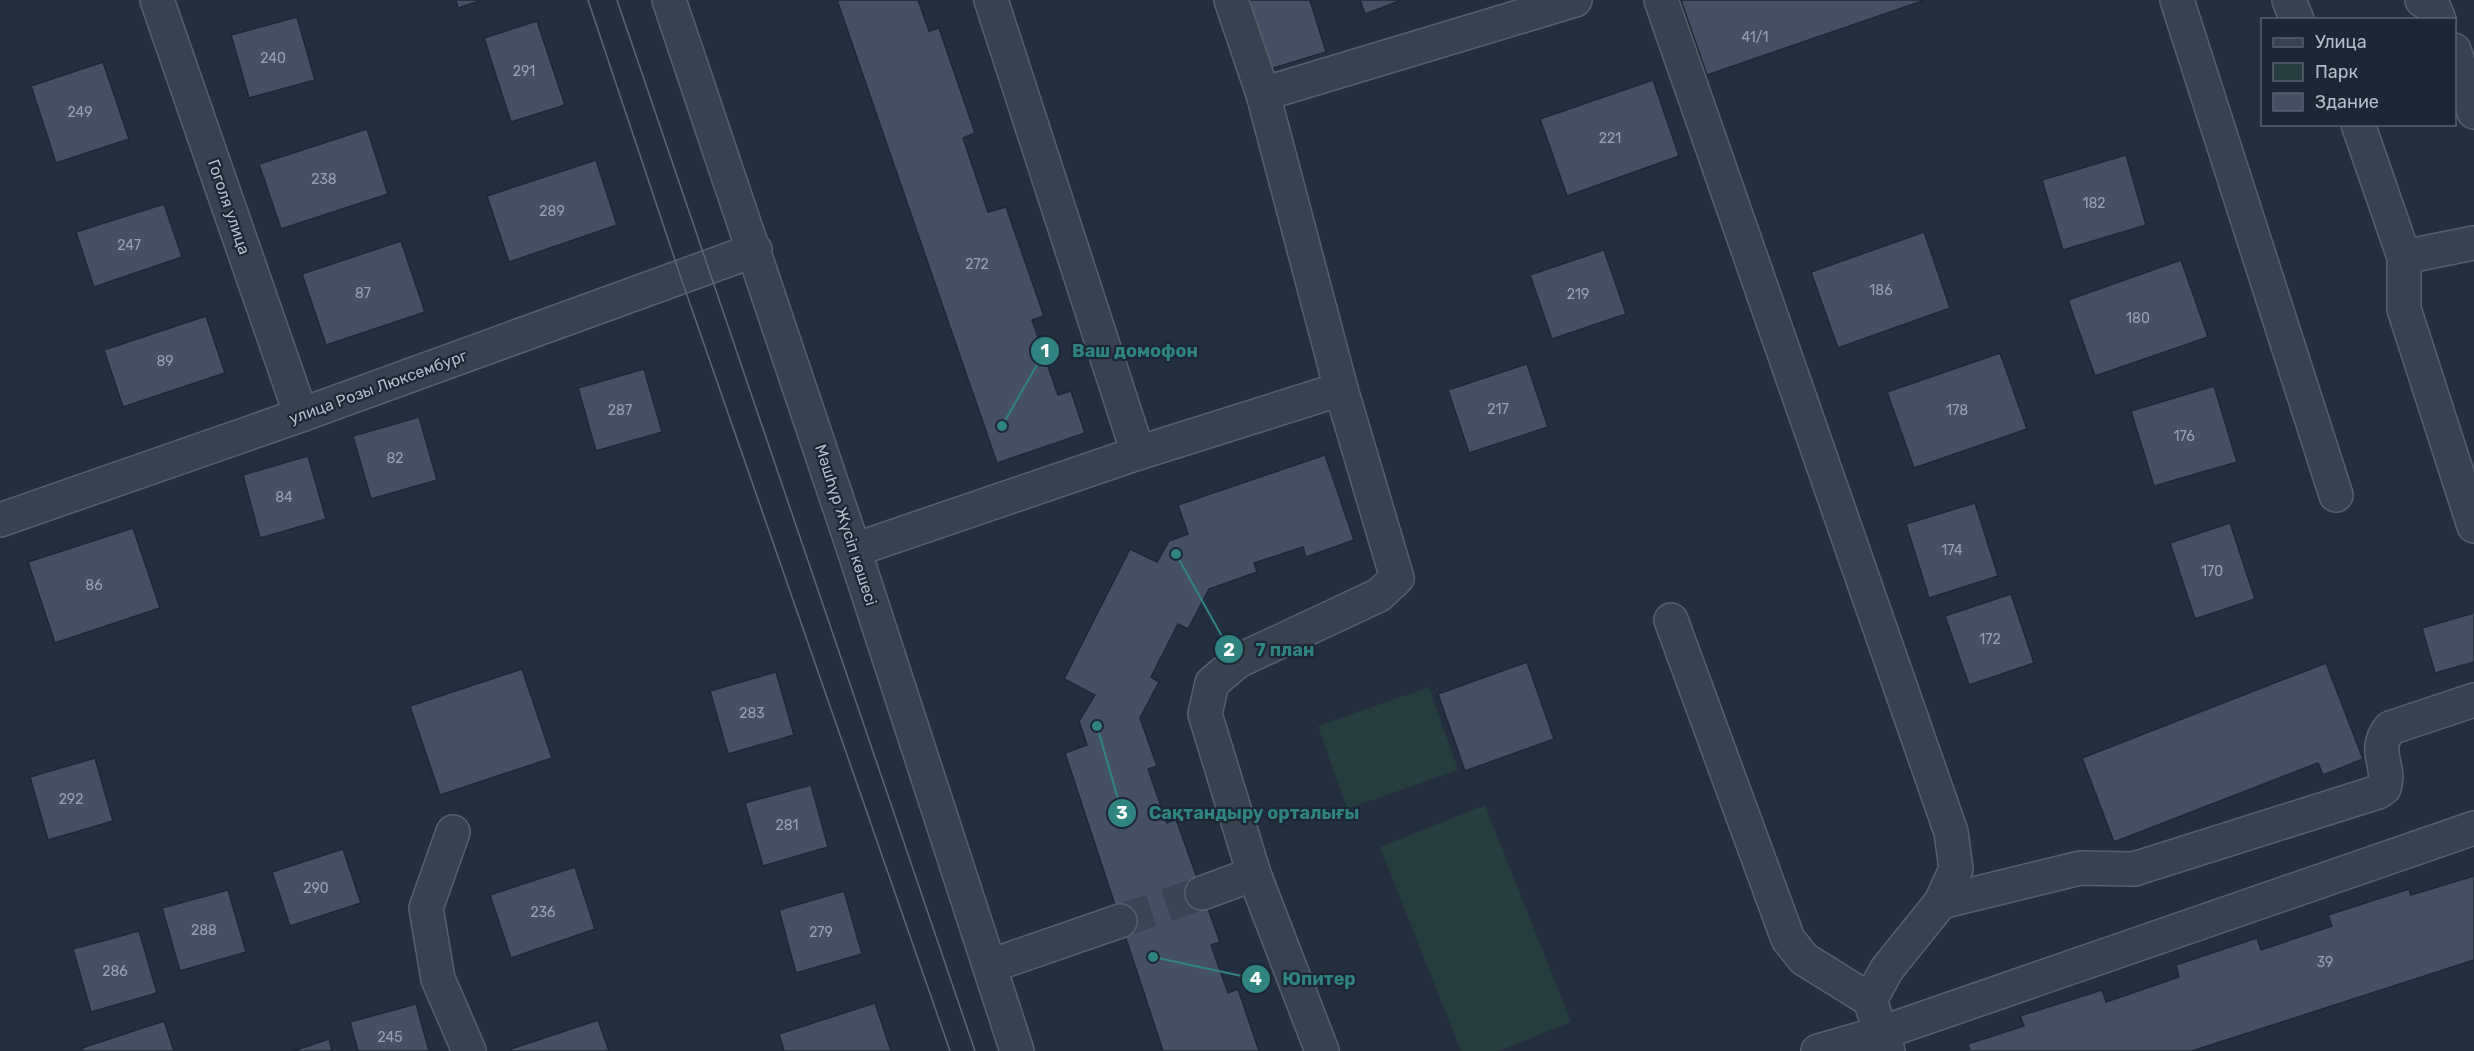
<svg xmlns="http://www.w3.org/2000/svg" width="2474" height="1051" font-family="Rubik,sans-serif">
  <rect width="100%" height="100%" fill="#242f3e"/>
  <g fill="#263c3f">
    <path d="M1429,687L1458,770L1347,809L1318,726Z"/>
    <path d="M1485,805L1571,1022L1499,1051H1461L1380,847Z"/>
  </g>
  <g fill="#455162" stroke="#1f2835" stroke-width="1.5">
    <path d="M456,0H482L458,8Z"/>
    <path d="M837,0H918L929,31L939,28L975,133L963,138L988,212L1006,207L1044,316L1032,320L1058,395L1071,391L1085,433L997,463Z"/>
    <path d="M1249,0H1310L1326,52L1270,69Z"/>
    <path d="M1360,0H1402L1365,14Z"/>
    <path d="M1681,0H1925L1707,75Z"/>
    <path d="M297,17L315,80L249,98L231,35Z"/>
    <path d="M537,21L565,105L511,122L484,38Z"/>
    <path d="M103,62L129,139L56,163L31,86Z"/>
    <path d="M1653,80L1679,156L1567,196L1540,119Z"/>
    <path d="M367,129L388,194L281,229L259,164Z"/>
    <path d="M2126,155L2146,225L2063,250L2042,180Z"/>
    <path d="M596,160L617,225L509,262L487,196Z"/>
    <path d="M164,204L182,257L94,287L76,232Z"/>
    <path d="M1924,232L1950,308L1838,348L1811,272Z"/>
    <path d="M401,241L425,312L326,345L302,274Z"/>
    <path d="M1604,250L1626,314L1552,339L1530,275Z"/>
    <path d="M2181,260L2208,337L2095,376L2068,300Z"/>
    <path d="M206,316L225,373L123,407L104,350Z"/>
    <path d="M2000,353L2027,429L1914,468L1887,392Z"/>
    <path d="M1527,364L1548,427L1469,453L1448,390Z"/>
    <path d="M644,369L662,432L596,451L578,388Z"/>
    <path d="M2214,386L2237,462L2154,486L2131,411Z"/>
    <path d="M419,417L437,480L371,499L353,436Z"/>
    <path d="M1325,455L1354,540L1306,557L1303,547L1254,563L1257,572L1209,589L1188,629L1178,624L1151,677L1159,682L1140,718L1157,766L1148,769L1167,823L1176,819L1220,942L1211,945L1228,993L1238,989L1259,1051H1163L1065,753L1087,745L1079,721L1095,695L1064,679L1130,549L1157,562L1169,541L1188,534L1178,505Z"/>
    <path d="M308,456L326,519L260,538L243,475Z"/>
    <path d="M1975,503L1998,576L1929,598L1906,524Z"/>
    <path d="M2230,523L2255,599L2195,619L2170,543Z"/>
    <path d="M133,528L160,608L55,643L28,562Z"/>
    <path d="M2011,594L2034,663L1969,685L1945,616Z"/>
    <path d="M2474,613V662L2435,673L2422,628Z"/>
    <path d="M1527,662L1554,739L1465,771L1438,694Z"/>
    <path d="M2326,663L2363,759L2323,775L2318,763L2114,842L2082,758Z"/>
    <path d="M522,669L552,758L440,795L410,706Z"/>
    <path d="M776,672L794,735L728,754L710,691Z"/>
    <path d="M95,758L113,821L48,840L30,777Z"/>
    <path d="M811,785L828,847L763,866L745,803Z"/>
    <path d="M343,849L361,903L290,926L272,872Z"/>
    <path d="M575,867L595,929L511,958L490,895Z"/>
    <path d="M2474,876V960L2192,1051H1970L1968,1044L2024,1026L2020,1016L2102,990L2106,1002L2179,977L2176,965L2257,938L2261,950L2332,926L2328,915L2409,889L2411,895Z"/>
    <path d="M228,890L246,952L180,971L162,908Z"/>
    <path d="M844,891L862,954L796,973L779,910Z"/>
    <path d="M139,931L157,993L91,1012L73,949Z"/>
    <path d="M875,1003L891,1051H784L779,1034Z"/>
    <path d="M416,1004L429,1051H358L350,1022Z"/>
    <path d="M598,1020L609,1051H511V1049Z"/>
    <path d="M164,1021L174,1051H83L82,1048Z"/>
    <path d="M329,1039L332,1051H293Z"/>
  </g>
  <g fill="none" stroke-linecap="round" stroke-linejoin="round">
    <path stroke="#3a4453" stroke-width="33" stroke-dasharray="33 16" stroke-linecap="butt" d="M1120,921L1202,893"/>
    <g stroke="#565f6c" stroke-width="36">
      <g id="minor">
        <path d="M157,0L301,415"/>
        <path d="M669,0L854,550L1017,1051"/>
        <path d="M991,0L1138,453"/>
        <path d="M1231,0L1263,94"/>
        <path d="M1661,0L1951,832L1956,869L1941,902L1887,969L1870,1000"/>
        <path d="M2177,0L2336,495"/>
        <path d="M2289,0L2297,20"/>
        <path d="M2422,0L2434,8L2439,20"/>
        <path d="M2454,50L2474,112"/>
        <path d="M2358,124L2404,257V309L2474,526"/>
        <path d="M2404,257L2474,243"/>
        <path d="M0,520L301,415L755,250"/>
        <path d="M854,550L1138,453L1341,389L1263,94L1575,0"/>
        <path d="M1671,620L1788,939L1804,959L1870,1000L1881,1033L1818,1051"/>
        <path d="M453,832L426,908L438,979L469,1051"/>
        <path d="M1254,874L1205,714L1212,683L1238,661L1379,595L1397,578L1341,389"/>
        <path d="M1202,893L1254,874L1322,1051"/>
        <path d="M1941,902L2080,868L2134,869L2378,792L2384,788C2392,766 2371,752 2390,728L2474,700"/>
        <path d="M990,966L1120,921"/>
        <path d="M1888,1051L1881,1033L2474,828"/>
      </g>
    </g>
    <use href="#minor" stroke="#38414e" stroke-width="33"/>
    <g stroke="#5a6575" stroke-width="1.5">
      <path d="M588,0L681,278L950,1051"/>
      <path d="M617,0L975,1051"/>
    </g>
  </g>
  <g text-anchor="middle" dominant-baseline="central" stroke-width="4.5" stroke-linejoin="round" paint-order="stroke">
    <g font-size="14" fill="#98a1af">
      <text x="1755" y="37">41/1</text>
      <text x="273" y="58">240</text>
      <text x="524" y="71">291</text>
      <text x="80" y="112">249</text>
      <text x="1610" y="138">221</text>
      <text x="324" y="179">238</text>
      <text x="2094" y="203">182</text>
      <text x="552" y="211">289</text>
      <text x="129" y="245">247</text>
      <text x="977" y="264">272</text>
      <text x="1881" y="290">186</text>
      <text x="363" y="293">87</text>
      <text x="1578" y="294">219</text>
      <text x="2138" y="318">180</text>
      <text x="165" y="361">89</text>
      <text x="1498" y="409">217</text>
      <text x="620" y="410">287</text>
      <text x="1957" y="410">178</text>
      <text x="2184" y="436">176</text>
      <text x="395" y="458">82</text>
      <text x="284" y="497">84</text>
      <text x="1952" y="550">174</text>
      <text x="2212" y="571">170</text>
      <text x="94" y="585">86</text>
      <text x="1990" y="639">172</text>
      <text x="752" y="713">283</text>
      <text x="71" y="799">292</text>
      <text x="787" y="825">281</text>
      <text x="316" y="888">290</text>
      <text x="543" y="912">236</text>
      <text x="204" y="930">288</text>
      <text x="821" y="932">279</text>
      <text x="2325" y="962">39</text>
      <text x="115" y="971">286</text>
      <text x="390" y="1037">245</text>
    </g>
    <g font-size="16" fill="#b4bcc9" stroke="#1d2633">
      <text transform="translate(229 207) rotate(71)">Гоголя улица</text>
      <text transform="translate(378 387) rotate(-20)">улица Розы Люксембург</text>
      <text transform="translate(846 525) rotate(72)">Мәшһүр Жүсіп көшесі</text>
    </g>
  </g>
  <path fill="none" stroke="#308480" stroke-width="2" d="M1002 426L1045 351M1176 554L1229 649M1097 726L1122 813M1153 957L1256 979"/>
  <g fill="#308480" stroke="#1d2633" stroke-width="2">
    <circle cx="1002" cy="426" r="6"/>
    <circle cx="1176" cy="554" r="6"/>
    <circle cx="1097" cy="726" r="6"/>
    <circle cx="1153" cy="957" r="6"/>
    <circle cx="1045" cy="351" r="15"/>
    <circle cx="1229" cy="649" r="15"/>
    <circle cx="1122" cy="813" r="15"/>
    <circle cx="1256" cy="979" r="15"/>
  </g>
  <g font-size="18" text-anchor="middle" font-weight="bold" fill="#fff">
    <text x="1045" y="357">1</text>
    <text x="1229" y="656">2</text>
    <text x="1122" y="819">3</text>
    <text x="1256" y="985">4</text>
  </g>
  <g font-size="18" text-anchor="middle" font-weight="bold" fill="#308480" stroke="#1d2633" stroke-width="4.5" stroke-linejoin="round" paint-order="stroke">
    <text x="1135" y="357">Ваш домофон</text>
    <text x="1285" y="656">7 план</text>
    <text x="1254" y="819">Сақтандыру орталығы</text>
    <text x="1319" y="985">Юпитер</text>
  </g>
  <rect x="2261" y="18" width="195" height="108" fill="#1d2633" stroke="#59626f" stroke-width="1.5"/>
  <rect x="2273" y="38" width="30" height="9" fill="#38414e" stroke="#59626f" stroke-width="1.5"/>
  <text x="2315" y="48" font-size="18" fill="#b4bcc9">Улица</text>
  <rect x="2273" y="63" width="30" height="18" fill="#263c3f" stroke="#59626f" stroke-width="1.5"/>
  <text x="2315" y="78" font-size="18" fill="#b4bcc9">Парк</text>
  <rect x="2273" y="93" width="30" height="18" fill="#455162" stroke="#59626f" stroke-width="1.5"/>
  <text x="2315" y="108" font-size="18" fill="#b4bcc9">Здание</text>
</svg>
